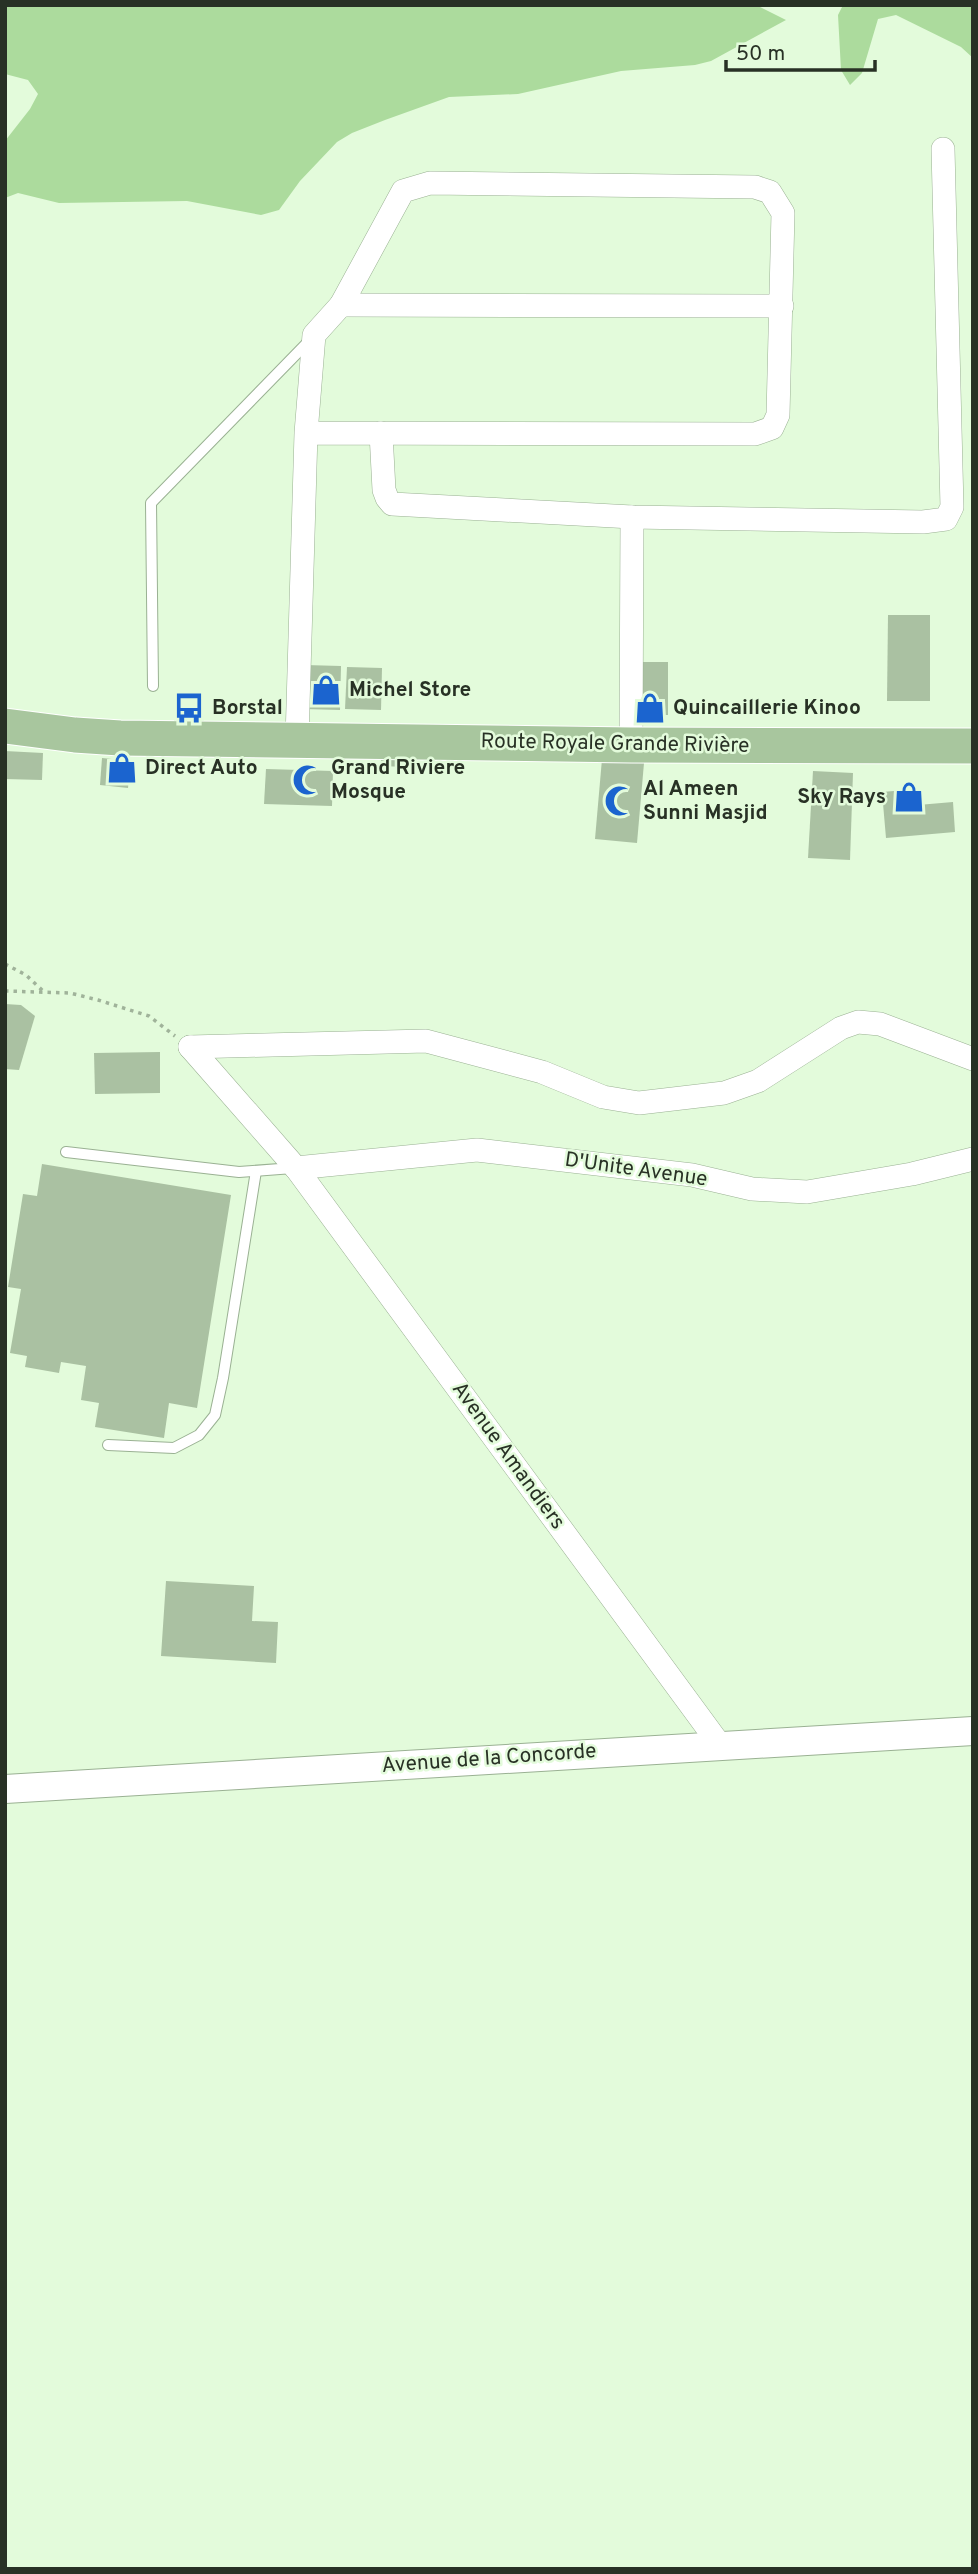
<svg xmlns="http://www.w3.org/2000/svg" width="978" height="2574" font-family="Overpass,sans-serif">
  <rect width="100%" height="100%" fill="#e3fbdb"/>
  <g fill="#acdb9d">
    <path d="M5,5H756L786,20L711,61L695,65L621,71L518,94L449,97L385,120L352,133L337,142L300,181L279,210L261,215L187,201L59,203L18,193L5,198V141L30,109L38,94L28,80L5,74Z"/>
    <path d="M843,5H973V58L961,47L896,15L878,19L862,73L850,85L841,70L838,15Z"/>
  </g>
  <g fill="#aac1a2">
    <path d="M888,615H930V701H887Z"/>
    <rect x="627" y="662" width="41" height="53"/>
    <path d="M305,665L341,666L340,710L304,709Z"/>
    <path d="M347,667L382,668L381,710L345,709Z"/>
    <path d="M5,751L43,753L42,780L5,779Z"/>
    <path d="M381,752L406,753V767L381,766Z"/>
    <path d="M102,758L131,761L128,788L100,785Z"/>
    <path d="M602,759L644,763L637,843L595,839Z"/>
    <path d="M266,769L333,771L332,806L264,804Z"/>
    <path d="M813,771L853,773L850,860L808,858Z"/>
    <path d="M917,789L918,805L953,802L955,832L886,838L882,792Z"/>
    <path d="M5,1004L21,1005L35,1016L19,1070L5,1069Z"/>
    <path d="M160,1052V1093L95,1094L94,1053Z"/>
    <path d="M42,1164L231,1195L197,1408L169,1403L164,1438L95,1427L99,1403L81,1400L86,1366L61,1362L59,1373L25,1367L27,1356L10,1353L21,1289L8,1287L23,1194L37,1196Z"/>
    <path d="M166,1581L254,1586L252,1621L278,1622L276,1663L161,1656Z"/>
  </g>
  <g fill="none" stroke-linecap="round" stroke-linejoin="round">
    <g stroke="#9ab193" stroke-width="12">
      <g id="service">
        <path d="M153,686L151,503L310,340"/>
        <path d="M66,1152L239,1172L293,1168"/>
        <path d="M108,1445L174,1448L199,1435L215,1415L223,1378L256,1171"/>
      </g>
    </g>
    <g stroke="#9ab193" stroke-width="24">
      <g id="minor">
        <path d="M341,305L782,306"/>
        <path d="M381,433L384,490L387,498L392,504L632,517L923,522L946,519L952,507L943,149"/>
        <path d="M297,740L306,433L314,335L341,305L403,191L430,183L755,187L770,192L783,213L778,415L772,428L755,434L306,433"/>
        <path d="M631,745L632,517"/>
        <path d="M190,1047L296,1168L720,1745"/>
        <path d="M190,1047L426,1041L542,1072L603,1097L639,1103L724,1093L758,1081L841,1028L858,1022L880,1024L973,1059"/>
        <path d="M296,1168L477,1150L692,1175L752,1189L807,1192L912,1174L973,1159"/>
      </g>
    </g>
    <g stroke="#9ab193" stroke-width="30">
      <path id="tertiary" d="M5,1789L973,1731"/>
    </g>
    <g stroke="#fff" stroke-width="37">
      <path id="primary" d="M5,726L75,735L120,738L631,745L973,746"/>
    </g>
    <g stroke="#a0b39a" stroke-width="3.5" stroke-dasharray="3.5 5" stroke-linecap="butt">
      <path d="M5,964L26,975L43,991"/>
      <path d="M5,991L70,993L98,1000L149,1016L175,1036"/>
    </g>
    <use href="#service" stroke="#fff" stroke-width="10"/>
    <use href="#minor" stroke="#fff" stroke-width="23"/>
    <use href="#tertiary" stroke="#fff" stroke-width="28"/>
    <use href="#primary" stroke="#a8c69e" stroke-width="35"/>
  </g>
  <defs>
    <g id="shop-bare" transform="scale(2.415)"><path d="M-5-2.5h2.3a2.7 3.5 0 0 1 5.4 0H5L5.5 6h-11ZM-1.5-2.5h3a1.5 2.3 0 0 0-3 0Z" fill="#1b64cf" stroke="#e3fbdb" stroke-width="2.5" paint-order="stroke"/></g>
    <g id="bus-bare" transform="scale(2.415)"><path d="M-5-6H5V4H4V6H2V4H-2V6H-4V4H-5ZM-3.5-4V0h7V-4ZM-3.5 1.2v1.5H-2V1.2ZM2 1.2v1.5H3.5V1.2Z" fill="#1b64cf" stroke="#e3fbdb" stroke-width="2.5" paint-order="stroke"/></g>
    <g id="mosque-bare" transform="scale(2.415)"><path d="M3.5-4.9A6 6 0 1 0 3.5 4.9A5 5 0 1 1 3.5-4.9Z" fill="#1b64cf" stroke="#e3fbdb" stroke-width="2.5" paint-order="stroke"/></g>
  </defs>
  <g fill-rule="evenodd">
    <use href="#shop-bare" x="326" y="690"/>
    <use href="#bus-bare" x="189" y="708"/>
    <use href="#shop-bare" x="650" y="708"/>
    <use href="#shop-bare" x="122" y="768"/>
    <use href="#mosque-bare" x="308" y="780"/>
    <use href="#shop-bare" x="909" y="797"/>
    <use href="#mosque-bare" x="620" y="801"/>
  </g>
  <g text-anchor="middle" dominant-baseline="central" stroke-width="5" stroke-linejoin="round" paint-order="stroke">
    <g font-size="21" font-weight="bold" fill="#283125" stroke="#e3fbdb" text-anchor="start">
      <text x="349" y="690">Michel Store</text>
      <text x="212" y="708">Borstal</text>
      <text x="673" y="708">Quincaillerie Kinoo</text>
      <text x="145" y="768">Direct Auto</text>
      <text x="331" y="768">Grand Riviere<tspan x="331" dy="24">Mosque</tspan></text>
      <text x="643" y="789">Al Ameen<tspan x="643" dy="24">Sunni Masjid</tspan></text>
      <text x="886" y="797" text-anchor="end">Sky Rays</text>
    </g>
    <g font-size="21" fill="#283125" stroke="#e3fbdb">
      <text transform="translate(615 744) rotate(1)">Route Royale Grande Rivière</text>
      <text transform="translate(636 1170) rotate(8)">D'Unite Avenue</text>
      <text transform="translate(508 1456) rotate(54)">Avenue Amandiers</text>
      <text transform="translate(489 1759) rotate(-4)">Avenue de la Concorde</text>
    </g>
  </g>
  <rect width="978" height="2574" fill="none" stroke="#283125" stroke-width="14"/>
  <path d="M726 60v10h149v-10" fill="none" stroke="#283125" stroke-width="3.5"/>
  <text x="736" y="60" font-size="21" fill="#283125" stroke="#e3fbdb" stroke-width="5" paint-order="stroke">50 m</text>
</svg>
